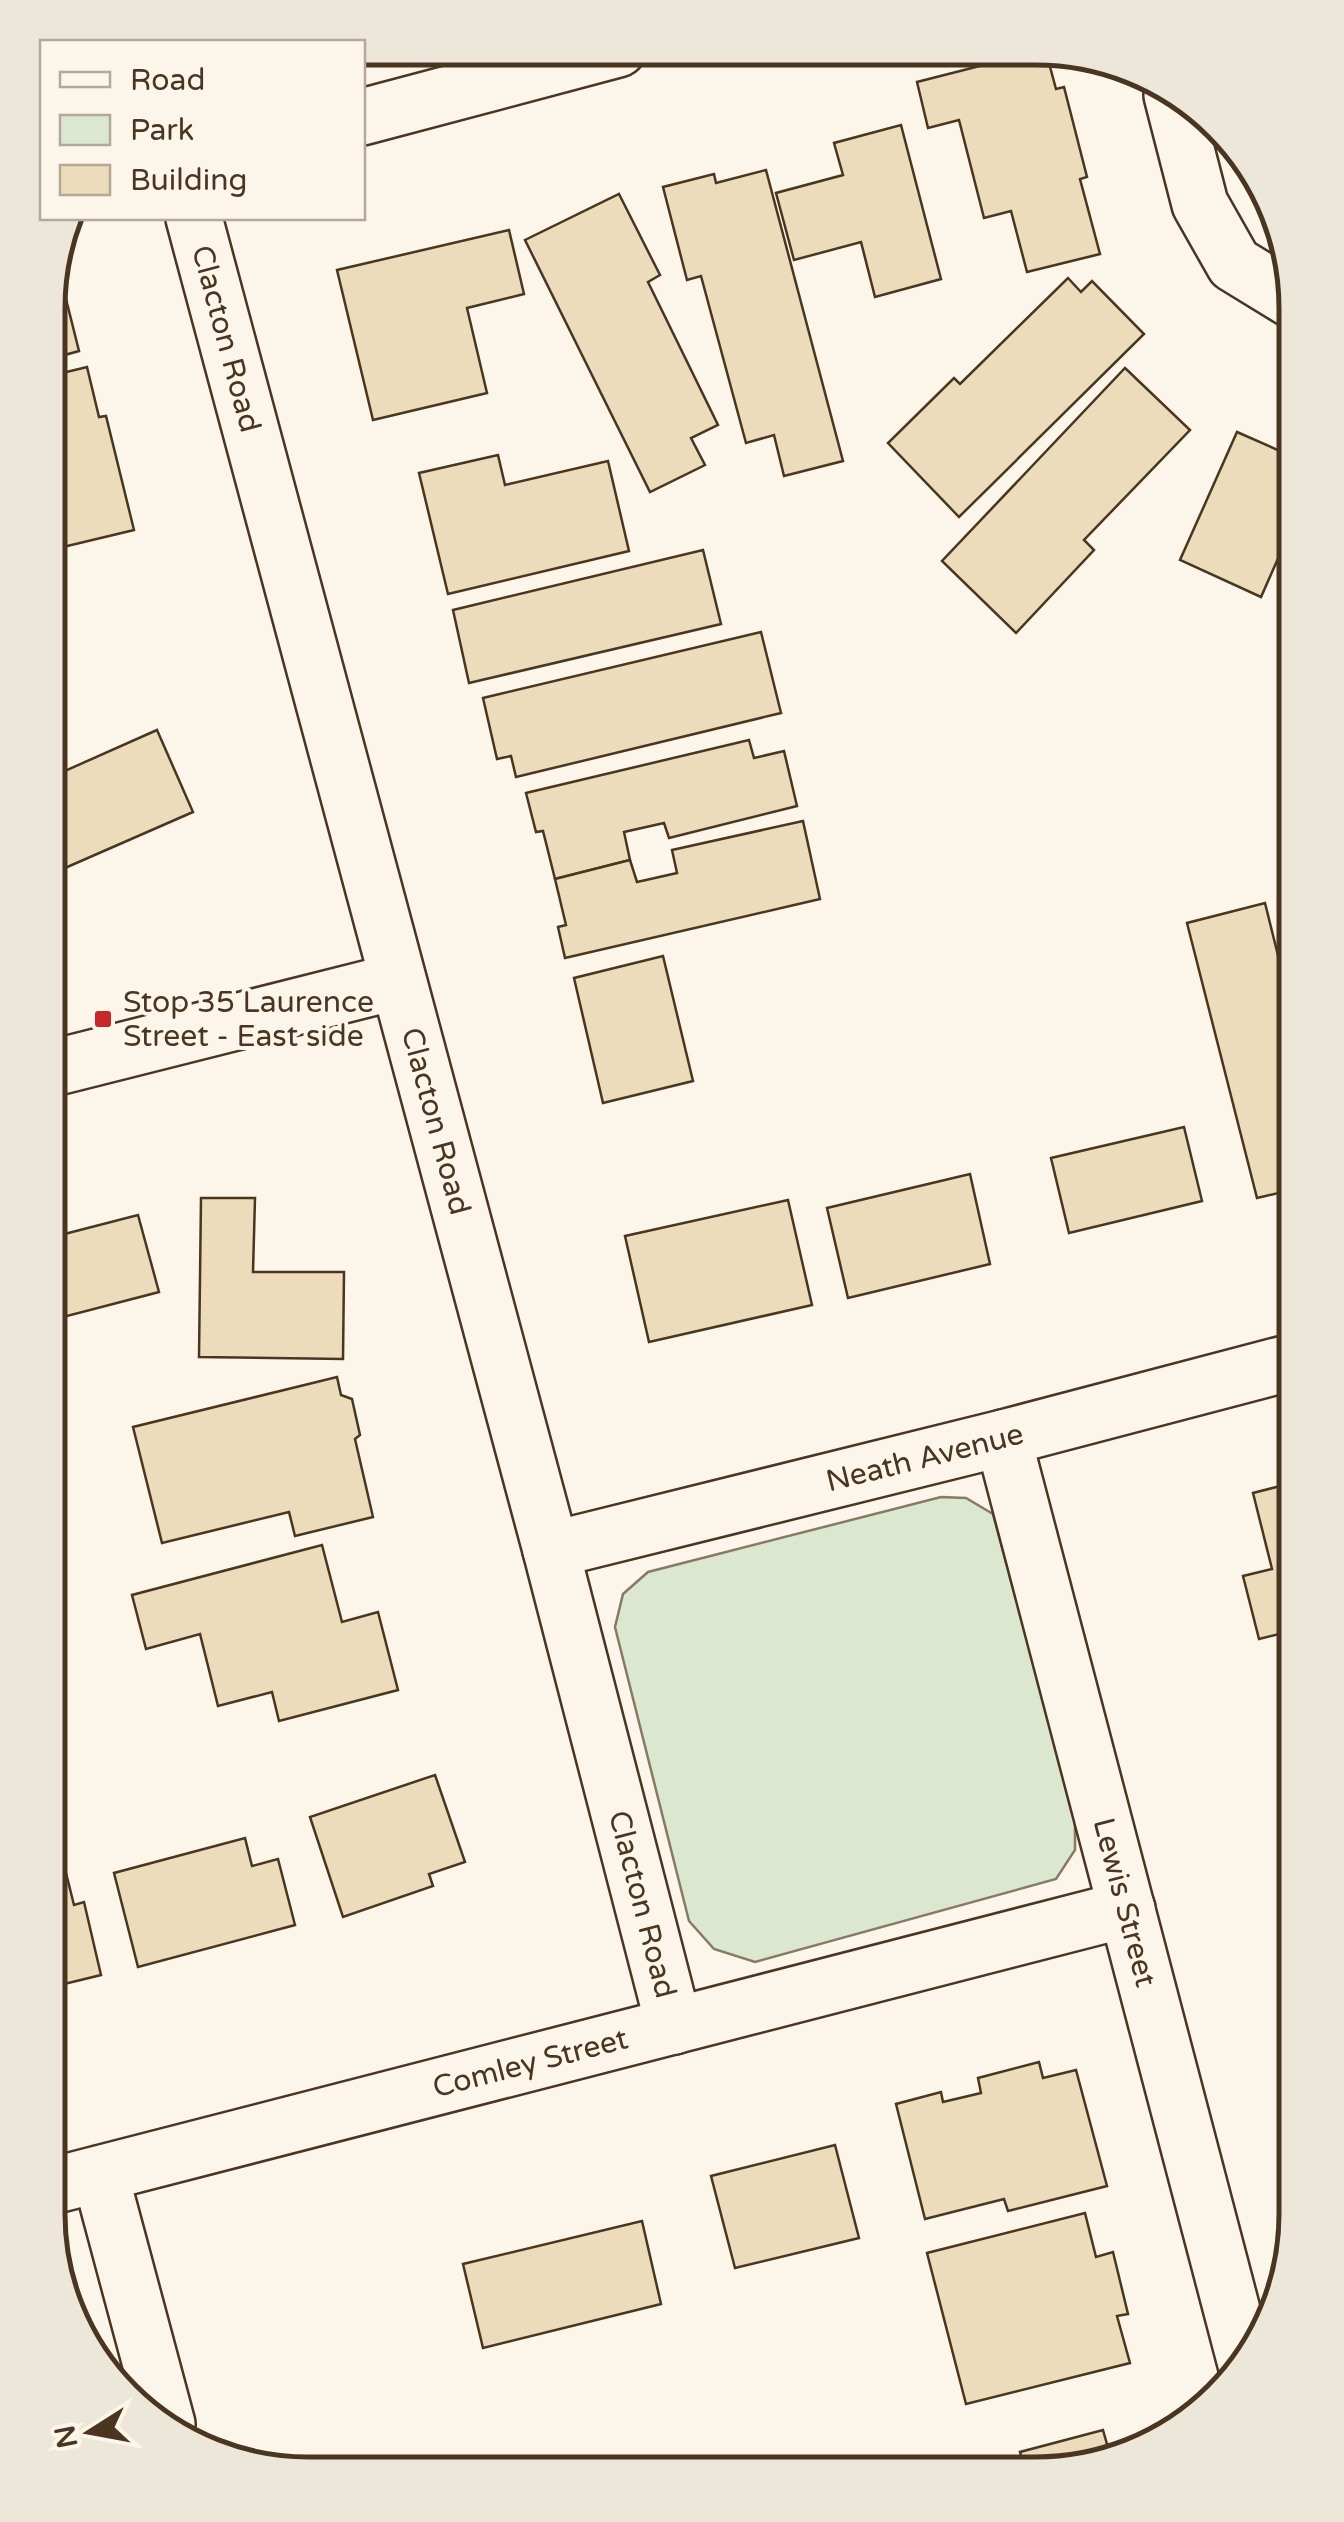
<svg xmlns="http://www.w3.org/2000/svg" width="1344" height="2522" font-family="'Varela Round',sans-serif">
  <rect width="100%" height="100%" fill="#fbf6e9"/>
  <path fill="#dce7d0" stroke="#887966" stroke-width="2.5" d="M941,1497L966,1498L993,1514L1075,1817V1850L1056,1879L755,1962L714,1949L689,1921L615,1627L623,1594L648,1572Z"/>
  <g fill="#ecdcbc" stroke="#4a3520" stroke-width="2.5">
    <path d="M1035,52H1046L1056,89L1064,87L1087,177L1080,179L1100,254L1027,272L1011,211L984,218L959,120L928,128L917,82Z"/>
    <path d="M901,125L941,279L875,297L861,242L794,260L776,193L843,175L834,143Z"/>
    <path d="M766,170L843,461L784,476L774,435L746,443L701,276L687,280L663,187L714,174L716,183Z"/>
    <path d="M619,194L660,275L648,282L718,425L691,438L705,465L650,492L525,240Z"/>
    <path d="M509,230L524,294L467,308L487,393L373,420L337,270Z"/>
    <path d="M55,255L79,351L50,359V274Z"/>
    <path d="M1068,278L1081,292L1092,281L1144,334L959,517L888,443L954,378L960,384Z"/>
    <path d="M87,367L99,417L106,416L134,530L59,548L49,506L50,376Z"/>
    <path d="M1125,368L1190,430L1084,540L1094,550L1016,633L942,561Z"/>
    <path d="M1237,432L1296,458V518L1261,597L1180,560Z"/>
    <path d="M498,455L505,485L608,461L629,551L448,594L419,473Z"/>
    <path d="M703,550L721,624L469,683L453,610Z"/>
    <path d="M761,632L781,713L516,777L511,756L497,759L483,698Z"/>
    <path d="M157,730L193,812L49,875V814L60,810L49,787V778Z"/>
    <path d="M749,740L754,758L784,751L797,806L669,838L664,823L624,832L630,860L555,879L543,831L536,832L526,793Z"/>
    <path d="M803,821L820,899L565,958L558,927L566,925L555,879L630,860L637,882L677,873L672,850Z"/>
    <path d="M1296,891V946L1283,894Z"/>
    <path d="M1265,903L1296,1028L1279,1032L1294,1089L1296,1088V1189L1257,1198L1187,923Z"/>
    <path d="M663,956L693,1081L603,1103L574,978Z"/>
    <path d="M1184,1127L1202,1201L1069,1233L1051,1158Z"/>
    <path d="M970,1174L990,1264L848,1298L827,1208Z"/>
    <path d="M201,1198H255L253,1272H344L343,1359L199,1357Z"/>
    <path d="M788,1200L812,1305L649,1342L625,1236Z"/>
    <path d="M138,1215L159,1292L48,1321L49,1238Z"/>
    <path d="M337,1377L341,1395L352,1399L360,1435L355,1439L373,1517L295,1536L289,1512L162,1543L133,1427Z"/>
    <path d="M1296,1482V1630L1259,1639L1243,1576L1272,1569L1253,1493Z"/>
    <path d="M322,1545L342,1622L378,1612L398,1690L279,1721L272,1692L218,1706L200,1634L146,1649L132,1595Z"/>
    <path d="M435,1775L465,1862L429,1874L433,1886L343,1917L310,1817Z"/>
    <path d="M245,1838L252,1866L278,1859L295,1925L138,1967L114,1873Z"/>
    <path d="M58,1841L74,1905L84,1902L101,1975L48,1988V1844Z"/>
    <path d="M1039,2062L1043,2078L1076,2070L1107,2186L1008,2211L1004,2199L925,2219L896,2104L941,2092L943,2102L981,2093L978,2078Z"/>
    <path d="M835,2145L859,2238L735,2268L711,2176Z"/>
    <path d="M1085,2213L1096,2257L1113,2252L1128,2314L1117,2316L1130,2363L966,2404L927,2253Z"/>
    <path d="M642,2221L661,2304L483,2348L463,2264Z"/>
    <path d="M1103,2430L1112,2462L1026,2474L1020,2452Z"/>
  </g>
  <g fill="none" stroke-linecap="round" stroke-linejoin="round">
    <g stroke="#4a3520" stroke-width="60">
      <g id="minor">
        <path d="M1172,95L1200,204L1234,264L1296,302"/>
        <path d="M362,117L618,49"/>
        <path id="s1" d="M194,218L551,1550L674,2026"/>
        <path d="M49,1069L398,981"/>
        <path id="s2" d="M1003,1438L1246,2364"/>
        <path id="s3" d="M551,1550L1003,1438L1296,1361"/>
        <path d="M100,2174L167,2424"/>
        <path id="s4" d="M48,2187L1127,1909"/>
      </g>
    </g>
    <use href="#minor" stroke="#fbf6e9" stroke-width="55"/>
  </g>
  <rect fill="#c62828" stroke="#fbf6e9" stroke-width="4" x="93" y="1009" width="20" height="20" rx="5"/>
  <g text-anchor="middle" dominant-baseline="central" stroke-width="8" stroke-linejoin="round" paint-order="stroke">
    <g font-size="30" fill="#4a3520" stroke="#fbf6e9">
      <text stroke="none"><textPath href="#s1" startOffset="125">Clacton Road</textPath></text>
      <text stroke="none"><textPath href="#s1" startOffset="935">Clacton Road</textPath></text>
      <text stroke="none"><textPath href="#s3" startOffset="385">Neath Avenue</textPath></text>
      <text stroke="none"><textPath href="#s2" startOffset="480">Lewis Street</textPath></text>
      <text stroke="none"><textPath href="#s1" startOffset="1745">Clacton Road</textPath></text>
      <text stroke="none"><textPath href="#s4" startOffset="498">Comley Street</textPath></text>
    </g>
    <g font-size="30" fill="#4a3520" stroke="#fbf6e9" text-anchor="start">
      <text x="123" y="1002">Stop 35 Laurence<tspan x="123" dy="34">Street - East side</tspan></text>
    </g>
  </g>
  <path d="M0 0H1344V2522H0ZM308 65H1036A243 243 0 0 1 1279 308V2214A243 243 0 0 1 1036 2457H308A243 243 0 0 1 65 2214V308A243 243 0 0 1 308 65Z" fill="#ede7d9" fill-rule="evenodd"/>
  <path fill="none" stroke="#4a3520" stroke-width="5" d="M308 65H1036A243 243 0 0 1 1279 308V2214A243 243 0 0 1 1036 2457H308A243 243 0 0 1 65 2214V308A243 243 0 0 1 308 65Z"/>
  <rect x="40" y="40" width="325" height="180" fill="#fbf6e9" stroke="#b4a999" stroke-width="2.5"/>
  <rect x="60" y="72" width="50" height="15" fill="#fbf6e9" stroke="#b4a999" stroke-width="2.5"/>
  <text x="130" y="90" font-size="30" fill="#4a3520">Road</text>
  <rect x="60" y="115" width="50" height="30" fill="#dce7d0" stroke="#b4a999" stroke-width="2.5"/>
  <text x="130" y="140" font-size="30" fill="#4a3520">Park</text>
  <rect x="60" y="165" width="50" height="30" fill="#ecdcbc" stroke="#b4a999" stroke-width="2.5"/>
  <text x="130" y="190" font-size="30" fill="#4a3520">Building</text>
  <g transform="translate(90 2432) rotate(259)" stroke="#fbf6e9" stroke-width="8" paint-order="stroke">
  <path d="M0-8L18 38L0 25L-18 38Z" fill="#4a3520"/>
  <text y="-15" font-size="28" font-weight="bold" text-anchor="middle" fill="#4a3520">N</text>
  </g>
</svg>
